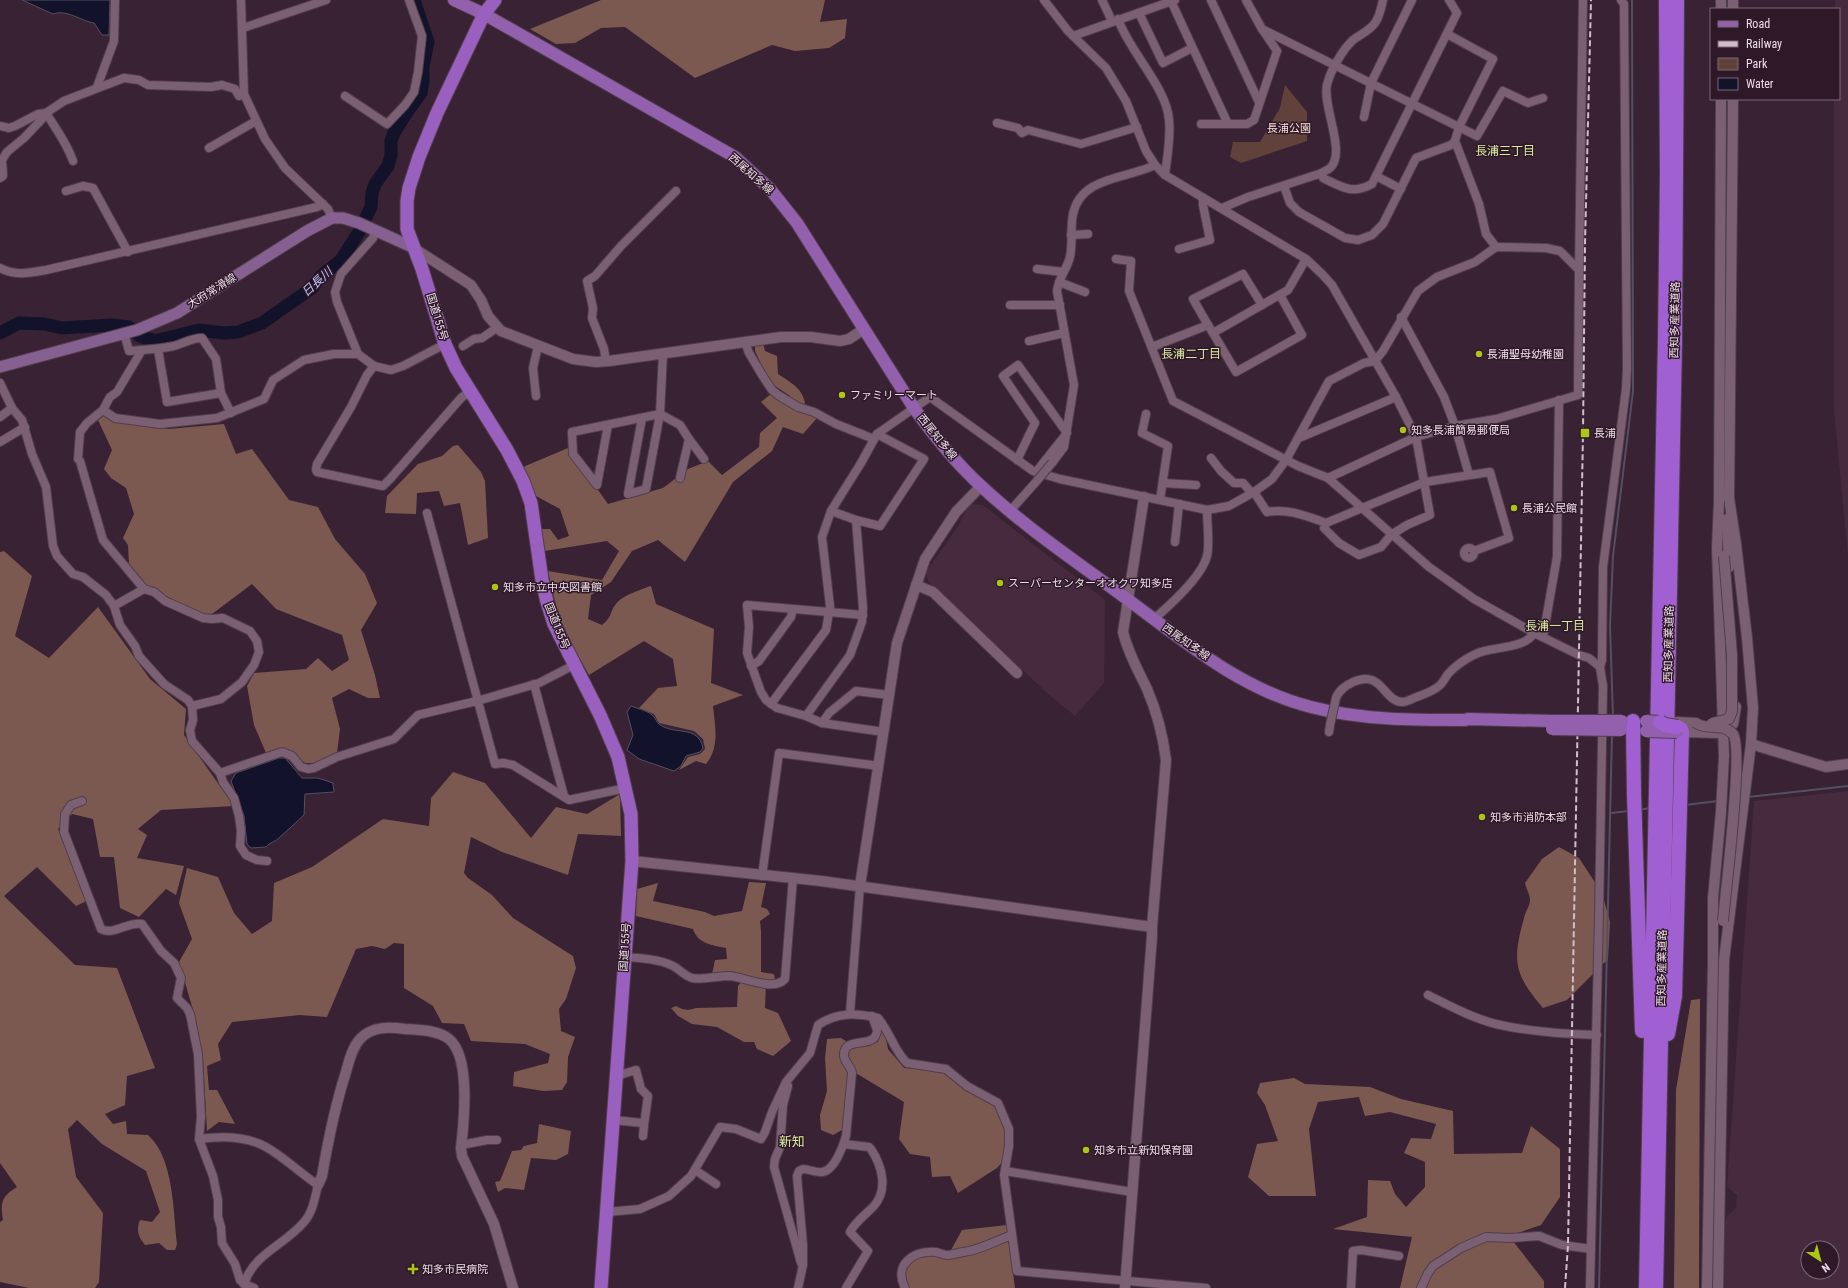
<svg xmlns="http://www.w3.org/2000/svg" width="1848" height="1288" font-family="'Roboto Condensed','Noto Sans JP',sans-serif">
  <rect width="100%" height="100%" fill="#392233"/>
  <g fill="#462a3e" fill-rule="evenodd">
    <path d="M1835,0H1848V557L1834,410V99H1839V9H1835Z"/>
    <path d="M969,504L983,505L1105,600L1104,683L1075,716L1047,693L928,581L926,572L958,526Z"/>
    <path d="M1848,791V1288H1723V1229L1727,1216L1736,1208L1737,1195L1727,1187L1754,801ZM1808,1248H1832V1272H1808Z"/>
  </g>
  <path fill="#61423a" d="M1285,85L1307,112V141L1241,163L1230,157L1233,142H1260L1280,108Z"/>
  <g fill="#7c5950">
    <path d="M601,0H825L820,22L847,19L845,38L829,48L795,51L772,45L695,78L625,27L601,28L575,43L556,44L530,29Z"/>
    <path d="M763,343L765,351L777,356L778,374C794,385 805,389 806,411L818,417L803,434L783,427L772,451L733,482L685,562L658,540L632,551L611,582L591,595L588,619L602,625C613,616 609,613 616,604C621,596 642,589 651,586L656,604L714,629L711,683L743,695L713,706C715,726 720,747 706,764L696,761L679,770L688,757L700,754L705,749L703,739L694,731L659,723L654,714L639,708L658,688L677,686L673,659L644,641L589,675L560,623L548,571L602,580L619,551L607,541L545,551L541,529H550L558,540L569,536L560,509L536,496L523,467L568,448L608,504L663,488L688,469L708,461L722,475L759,447L760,433L777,418L761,402L772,393L788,402L790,396L769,382L755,351V345Z"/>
    <path d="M104,414L113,421L169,429L224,424L236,454L252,449L289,500L318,507L335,539L365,574L377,603L361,630L375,675L380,698H368L349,689L332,698L340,729L337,753L317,763H305C287,749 290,745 266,753L254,725L247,686L254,673L306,669L318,658L332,671L349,660L342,635L276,609L252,584L208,617L142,584L129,564L128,545L123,538L134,514L126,488L111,478L104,469L112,450L97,418Z"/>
    <path d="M458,445L481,472L485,481L488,538L468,545L460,503L444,506L439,491L417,493L416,514L385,513L387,496L418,464L442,456L453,446Z"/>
    <path d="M4,551L32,576L15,636L49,658L98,607L150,679L186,709L184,735L234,806L161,810L138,829L147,835L137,858L184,866L176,895L166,889L139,917L120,908L114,857H100L93,819L72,814L58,829L93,898L76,906L37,867L4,896L75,965L117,968L155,1068L127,1076L125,1105L105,1114L113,1124L126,1121L127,1134L148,1135C174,1158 173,1211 177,1244L175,1250H167L159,1243L145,1245C138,1236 136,1230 140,1220L152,1222L160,1212L146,1171L102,1144L77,1120L68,1129L76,1177L103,1213L99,1282L95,1288H29L0,1282V1222L3,1220C0,1202 2,1196 17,1187L0,1163V552Z"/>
    <path d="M453,772L485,783L531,838L556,807L587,814L620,794L621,836L578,834L568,875L502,852L471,837L464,873L468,878L492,895L513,918L573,956L576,968L566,999L559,1009L561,1031L575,1037L568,1057L567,1082L562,1090L543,1091L513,1086L514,1072L548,1063L550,1054L525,1044L471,1041L464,1024L442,1023L433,1006L404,988V944L394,943L385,949L372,946L356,949L327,1017L300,1015L232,1022L218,1044L221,1060L207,1066L209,1090H217L235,1124L219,1122L207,1131L203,1059L196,1020L179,962L192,939L179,903L187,868L218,877L234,913L252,934L272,921L274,883L312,867L383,819L429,826L431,798Z"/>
    <path d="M1559,847L1579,858L1602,893L1610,922L1608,959L1567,1000L1543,1008C1514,974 1512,961 1524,918C1525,912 1530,906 1530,900C1530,895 1526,888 1525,883L1542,859Z"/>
    <path d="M749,882L766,883L761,907L767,909L770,914L760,921L761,931V972L774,974L775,980L766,981L765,1008L778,1013L791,1041L773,1056L757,1049L754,1042H744L717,1027L692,1024L678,1016L671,1008L676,1006C682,1010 688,1011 696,1008L737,1007L738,986L741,982L712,974L715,960L727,959L726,948C712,945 698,944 693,929L636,916L637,889L658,883L653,901L705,912L714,916L742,911Z"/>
    <path d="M1700,999L1699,1288H1674L1676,1090L1691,1000Z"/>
    <path d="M884,1028L888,1049L904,1068L943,1071L995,1107L1004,1126L1006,1158L997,1168L958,1193L950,1176L932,1177L930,1157L910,1154L899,1139L904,1102L849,1069L842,1130L833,1135L821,1130L820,1115L827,1091L825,1058L827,1039L841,1038L855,1047L878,1042L880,1029Z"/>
    <path d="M1294,1078L1305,1084L1370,1087L1401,1099L1453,1111L1454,1154L1522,1153L1531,1126L1560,1149V1197L1541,1225L1509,1236L1544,1281V1288H1400L1412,1237L1333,1229L1367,1217L1368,1180L1390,1181L1395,1194L1406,1207L1425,1187V1162L1404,1153L1411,1138L1431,1139L1436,1124L1390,1112L1365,1116L1359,1097L1318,1102L1309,1129L1316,1196H1269L1248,1177L1257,1144L1278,1141L1265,1105L1257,1093L1260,1083Z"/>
    <path d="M539,1124L571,1131L568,1154L556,1160L531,1158L524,1190L505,1188L498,1192L495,1182L500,1181L512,1151L521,1150L524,1146L537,1143Z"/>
    <path d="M1007,1225L1015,1288H906L903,1277L913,1256L951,1250L962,1230Z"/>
  </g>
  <g fill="#12122b" stroke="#544f64">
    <path d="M22,0H110L109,35H102L94,23C81,21 67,9 53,14Z"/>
    <path d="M412,0H418L417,3L430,37L426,38Z"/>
    <path d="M631,706C638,709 650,711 654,717C656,719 657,723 659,724C674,736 698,724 703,748L700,752L686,756L681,766L674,771L639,759L627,750L633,735L627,712Z"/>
    <path d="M279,758H285L302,778H318L333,783L334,792L305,794L304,815C296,823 287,830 279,838C275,842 270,842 266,847L251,848L247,844L244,816L231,781L236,773Z"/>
  </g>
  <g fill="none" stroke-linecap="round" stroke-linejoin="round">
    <g stroke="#544f64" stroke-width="2">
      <path d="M1613,717L1610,626L1613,556L1633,391L1632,0"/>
      <path d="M1748,797L1848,786"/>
      <path d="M1685,805L1718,801"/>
      <path d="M1639,810L1650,808"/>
      <path d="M1612,813L1628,811"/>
      <path d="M1518,1234L1540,1232L1565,1242"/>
      <path d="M1599,1288L1612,733"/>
    </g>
    <path stroke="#12122b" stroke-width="13" d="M0,333L19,323L45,324L62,328L111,325L129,327L140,336L155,341L199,330L224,333L238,332L262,323L312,288L321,276L341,260L359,232L371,207L372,193L375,184L388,166L391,155V141L394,133L407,112L421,93L423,80V66L428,42L414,0"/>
    <g stroke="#513e4c" stroke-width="10">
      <g id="minor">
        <path d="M241,0L244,94L265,139L285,168L328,209L332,218"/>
        <path d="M1044,0L1068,31L1106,68L1126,101L1146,151L1155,165L1165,175L1306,259L1322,274L1332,285L1396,397L1416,437L1430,515L1407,525L1391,535L1381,547L1359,555L1339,543L1324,528L1326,523C1306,516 1288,508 1267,512L1254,492L1250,491L1243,483H1234L1221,471L1211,458"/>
        <path d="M1102,0L1112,21"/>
        <path d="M1211,0L1259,102"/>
        <path d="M1171,1L1228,124H1247L1254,120L1277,51L1262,29L1246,0"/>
        <path d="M1139,13L1163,63L1192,48"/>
        <path d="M1118,19C1129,51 1167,88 1169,120C1171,138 1167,157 1165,175"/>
        <path d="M243,28L326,0"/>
        <path d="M1262,29L1477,136L1503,91L1528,103L1543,98"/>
        <path d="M1073,36L1175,0"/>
        <path d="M97,87L114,41L115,0"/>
        <path d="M345,96L387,124L405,105L414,92L418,72L422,36L409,0"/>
        <path d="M46,113C56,129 67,143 73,161"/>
        <path d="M1364,117L1371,83L1412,0"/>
        <path d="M997,123L1018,128L1022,133L1028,130L1081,144L1137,127"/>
        <path d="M1201,124H1228"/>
        <path d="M0,126L9,128L15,126L38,114L46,113L64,101L124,78L139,80L148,85L211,87L222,85L235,89L239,96L244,94"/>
        <path d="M1455,141L1479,204L1486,234L1496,247"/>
        <path d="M209,148L256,121"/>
        <path d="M1322,173L1323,178C1342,187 1352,195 1372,184L1457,13L1449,0"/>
        <path d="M1376,176L1401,189"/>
        <path d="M0,178L3,176L2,160L7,152L24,138L43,118V114"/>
        <path d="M1284,186L1290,203L1299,212L1345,238L1358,240L1372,235L1383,224L1416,158L1451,145L1455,141L1459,127L1493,59L1447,34"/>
        <path d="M66,191L83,186L93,188L128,252"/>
        <path d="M1222,208L1248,197L1322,173C1324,171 1328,170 1330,168C1347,153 1322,106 1327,85C1330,71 1343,49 1353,40C1361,34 1369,31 1375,23C1380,16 1381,8 1383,0"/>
        <path d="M376,230L373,238L341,274L335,292L337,302L358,354L374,366L391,370L403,366L445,344"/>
        <path d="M1071,235L1088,234"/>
        <path d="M1179,249L1210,240L1203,205V198"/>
        <path d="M1116,259L1131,261L1129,291L1173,401L1298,466L1328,478L1429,567L1474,599L1534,633L1579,655L1589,658L1600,667"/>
        <path d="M0,268C16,276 29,273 46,270L317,207L323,204"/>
        <path d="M1037,269L1063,272"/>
        <path d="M1059,282L1085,292"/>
        <path d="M1010,305H1060"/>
        <path d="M1401,317L1444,397L1455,426L1469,475"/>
        <path d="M1208,325L1193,299L1243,274L1262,305"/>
        <path d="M124,333L129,351C144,350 159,349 174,346C184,343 192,338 202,338L216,359L221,393L231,413"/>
        <path d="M1213,333L1236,372L1302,335L1280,295"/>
        <path d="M1029,341L1064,333"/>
        <path d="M745,342L749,353L762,375L772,390L778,395L798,407L814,412L836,424L874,439"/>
        <path d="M463,346L474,339L482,338L498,327"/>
        <path d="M1152,347L1208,325L1213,333L1288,290L1306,259"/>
        <path d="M158,349L167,402L221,393"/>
        <path d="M142,350L117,392L110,397L103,410L87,423L80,432L78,459L80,461L103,540L144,589L154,592L165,601L203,618L212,619L223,618L250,631L257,641L259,652L254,665L242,682L221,699L192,706"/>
        <path d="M606,361L604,349L592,318L593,308L587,281L595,276L621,246L676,191"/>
        <path d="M374,366L367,375L351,407L317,464L316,470L317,472L383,486L390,479L461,398L470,391"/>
        <path d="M0,383L12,408L22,420L32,454L46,487L53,546L57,556L73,574L83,577L106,595L114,606L120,625L135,646L139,656L164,684L188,700L192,706L193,720L190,730L192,741L220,773L223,782L234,798L239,816L241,831L240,846L246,855L257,860L267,861"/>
        <path d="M536,396L533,368L538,346"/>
        <path d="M103,410L115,418L160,424L217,418L264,399L273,380L304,360L334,354H358"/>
        <path d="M1146,414L1142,433L1168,446L1160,500"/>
        <path d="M0,417L12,408"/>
        <path d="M642,418L628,494L646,489L660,414L663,353"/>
        <path d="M608,425L597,485L573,454L572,432L660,414L680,425L689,439L680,478"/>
        <path d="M1299,438L1396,397"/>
        <path d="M689,439L704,459"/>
        <path d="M0,442L25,427"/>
        <path d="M1017,460L1035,423L1003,376L1018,365L1067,433L1036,472"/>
        <path d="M1052,463L1064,447L1074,385L1057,291C1058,279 1067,269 1070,257C1073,243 1070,228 1073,214C1081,176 1127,179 1155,165"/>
        <path d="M1328,478L1416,437L1455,426L1496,419L1578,395L1579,270"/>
        <path d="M1163,483L1196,485"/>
        <path d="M831,511L856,520"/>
        <path d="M1010,511L1035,483"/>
        <path d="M427,513L495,764L503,763L513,765L569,800L626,788"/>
        <path d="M1326,523L1425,482L1490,472L1509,538L1474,551"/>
        <path d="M1175,542L1179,504"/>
        <circle cx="1469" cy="553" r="5"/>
        <path d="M114,606L144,589"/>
        <path d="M863,615L747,605L749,627L747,653L761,692L766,700L777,708L806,716L822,723L884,732"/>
        <path d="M1154,619C1169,606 1202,577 1207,556C1210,544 1207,524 1207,510"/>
        <path d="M1543,637L1557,557L1559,400"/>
        <path d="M751,666L759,661L791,617L793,609"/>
        <path d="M534,684L564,796"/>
        <path d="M1336,698C1339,690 1345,686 1353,682C1382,669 1383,701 1402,702C1406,702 1410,700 1414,698C1422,695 1432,692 1439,686C1443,683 1445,678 1448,674C1458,663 1475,652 1489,650C1503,647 1527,646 1534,633"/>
        <path d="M771,704L826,630L830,606L822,537L831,511L861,463L877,434L930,397L1033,471L1060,479L1207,510L1229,506L1254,492L1272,479L1286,460L1329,381L1364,363L1375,361L1383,351L1418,291L1437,277L1475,262L1496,247L1546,248L1560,251L1579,270L1583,0"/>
        <path d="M806,716L850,655L862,622L863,608L856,520L880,526L924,459L877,434"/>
        <path d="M822,723L829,713L856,691L889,695"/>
        <path d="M1329,732L1330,725"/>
        <path d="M220,773L282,752L292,756L301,767L308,769L314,768L337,757L394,739L418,715L477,701L539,683L574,665"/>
        <path d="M82,801L71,805L65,814L64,832L101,929C114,936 128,921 142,924L161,951L174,963L181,978L177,998L187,1008L190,1014L198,1054L201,1117L199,1139L213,1176L218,1200V1217L221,1227L222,1243L235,1264L240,1280L244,1284L254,1288"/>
        <path d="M762,876L779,753L879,766"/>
        <path d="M625,957C640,958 659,959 673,966C679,969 685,976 692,978C700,980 719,976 729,976C745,977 773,992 785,979L793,878"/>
        <path d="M1428,995C1450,1006 1472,1018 1496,1024C1529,1032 1563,1034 1597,1035"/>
        <path d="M850,1013L860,886"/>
        <path d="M617,1074H623L636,1070L641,1089L648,1096L644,1125"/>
        <path d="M788,1086L783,1105L780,1147L775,1159L774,1167L801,1263"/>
        <path d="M614,1120L642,1123L644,1125L643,1136"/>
        <path d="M199,1139C220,1136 246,1136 266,1147C284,1157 300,1173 318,1185C315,1197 313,1212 304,1222C285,1245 254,1253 244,1284"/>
        <path d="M844,1144L869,1147L871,1149C882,1166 889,1190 873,1207C866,1214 855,1222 850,1232L868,1251L846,1288"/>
        <path d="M461,1145L487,1140H497"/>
        <path d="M695,1170L716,1184"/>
        <path d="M1005,1171L1132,1192"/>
        <path d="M607,1212L640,1209L669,1196L691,1176L720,1127L736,1129L761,1139L765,1132L772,1112L786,1082L810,1053L818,1025C837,1012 857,1013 878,1018C890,1032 894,1051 907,1063L946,1069L967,1086L998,1103L1009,1129V1146L1004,1175L1017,1271L1206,1288"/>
        <path d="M798,1288L803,1265V1245L797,1176L799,1171L803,1169C809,1169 815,1173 822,1172C834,1171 843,1147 846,1136L852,1073C851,1066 845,1063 844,1056C843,1034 876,1051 877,1030L872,1016"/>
        <path d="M905,1288C893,1265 913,1250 936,1252C940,1253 944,1255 948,1255C955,1254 962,1252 969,1251C983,1248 998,1240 1012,1235"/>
        <path d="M1351,1288L1353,1251L1361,1250L1399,1256"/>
        <path d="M1421,1288L1428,1273L1433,1266L1461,1248L1486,1237L1510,1238L1539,1236L1562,1245L1591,1249"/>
        <path d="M1590,1288L1599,916L1603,686L1600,667L1602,660L1603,567L1626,389L1627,368L1624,4L1621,0"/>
      </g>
    </g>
    <g stroke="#513e4c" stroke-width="12">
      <g id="tertiary">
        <path d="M1721,9V0"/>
        <path d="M1733,9V0"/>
        <path d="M412,247L471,285L481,300L488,316L501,331L573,359L596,362L609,361L781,337H811L840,341L849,339L864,329"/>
        <path d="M1727,519L1729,567"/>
        <path d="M916,585L933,592L1017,673"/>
        <path d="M1677,722L1696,723"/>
        <path d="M1727,729L1733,724L1736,707"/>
        <path d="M1682,732L1719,733"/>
        <path d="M1751,744L1826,767L1848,764"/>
        <path d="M632,861L821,881L1152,927"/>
        <path d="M860,886L897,643L925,559L956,512L981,486"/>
        <path d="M318,1185L322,1176C328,1141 335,1106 346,1072C349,1061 352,1048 360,1039C372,1026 389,1027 405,1029C419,1030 438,1030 449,1039C471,1057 464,1122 461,1148L462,1156L494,1224L513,1288"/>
        <path d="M1125,1288L1152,936V927L1166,760C1163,736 1157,712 1147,689C1138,670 1128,653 1123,632L1144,497"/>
        <path d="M1707,1288L1713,963V898L1721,812L1724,756L1717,548L1719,502L1721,99"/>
        <path d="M1718,1288L1724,960L1751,744L1753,708L1747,638L1736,544L1729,498L1733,99"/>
      </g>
    </g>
    <g stroke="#513e4c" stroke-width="13">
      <path id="secondary" d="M0,367L137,330L177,313L307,231L332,218H343L359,223L412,247"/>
    </g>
    <g stroke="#513e4c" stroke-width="14">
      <path id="primary" d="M454,0L484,14L735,157L770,189L797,223L914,408C934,436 955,462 981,486C1026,528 1077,562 1127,599C1184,641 1240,689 1311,707C1361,720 1413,720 1465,720L1468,719L1552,721"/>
    </g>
    <g stroke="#513e4c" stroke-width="15">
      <path id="trunk" d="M495,0L484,14L437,113L419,157L409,188L407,201V229L422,269L445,344L456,368L507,450L523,481L531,503L542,580L547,602L554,624L600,715L618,757L631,814L632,861L601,1288"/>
    </g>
    <g stroke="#513e4c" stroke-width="16">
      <g id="motorway">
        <path d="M1633,721L1634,794L1642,1031"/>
        <path d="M1668,1034L1675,996L1682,732L1681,729L1677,727"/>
        <path d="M1646,1288L1665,340L1667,175L1666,0"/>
        <path d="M1656,1288L1675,341L1677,0"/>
      </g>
    </g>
    <use href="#minor" stroke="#7b6073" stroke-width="8"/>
    <use href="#tertiary" stroke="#7b6073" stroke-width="10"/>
    <use href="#secondary" stroke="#866090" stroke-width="11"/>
    <use href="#primary" stroke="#9260ac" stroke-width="12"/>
    <use href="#trunk" stroke="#9a60bf" stroke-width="13"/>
    <use href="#motorway" stroke="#a160d2" stroke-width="14"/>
    <path stroke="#d0bfcb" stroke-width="2" stroke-dasharray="6 3" stroke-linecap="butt" d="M1565,1288L1568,1245L1583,433L1585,244L1591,0"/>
    <g stroke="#513e4c" stroke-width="10" stroke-linecap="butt">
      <g id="minor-bridge">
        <path d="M1035,483L1052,463"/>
        <path d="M1330,725L1336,698"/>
      </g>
    </g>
    <g stroke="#513e4c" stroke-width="12" stroke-linecap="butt">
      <g id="tertiary-bridge">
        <path d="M1696,723C1707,731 1723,722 1733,734C1744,748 1725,894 1723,921"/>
        <path d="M1712,723L1729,719L1732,711V655L1724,556"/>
      </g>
    </g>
    <g stroke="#513e4c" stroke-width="14" stroke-linecap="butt">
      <g id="primary-bridge">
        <path d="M1552,721H1622"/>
        <path d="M1646,721L1660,722"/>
        <path d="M1552,729L1621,730"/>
        <path d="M1646,731L1677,732"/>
      </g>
    </g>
    <g stroke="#513e4c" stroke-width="16" stroke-linecap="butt">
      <path id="motorway-bridge" d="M1660,722L1665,725L1677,727"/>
    </g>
    <use href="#minor-bridge" stroke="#7b6073" stroke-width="8"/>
    <use href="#tertiary-bridge" stroke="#7b6073" stroke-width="10"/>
    <use href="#primary-bridge" stroke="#9260ac" stroke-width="12"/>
    <use href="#motorway-bridge" stroke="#a160d2" stroke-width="14"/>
  </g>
  <g fill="#abc614" stroke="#2f1929" stroke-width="1.5">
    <circle cx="1479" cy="354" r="4"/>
    <circle cx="842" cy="395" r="4"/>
    <circle cx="1403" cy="430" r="4"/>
    <rect x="1580" y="428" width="10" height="10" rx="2"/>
    <circle cx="1514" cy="508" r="4"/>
    <circle cx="1000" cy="583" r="4"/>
    <circle cx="495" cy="587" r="4"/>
    <circle cx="1482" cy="817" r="4"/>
    <circle cx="1086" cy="1150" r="4"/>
    <path d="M411 1263h4v4h4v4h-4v4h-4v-4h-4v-4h4z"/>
  </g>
  <g text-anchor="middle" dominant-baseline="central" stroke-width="3" stroke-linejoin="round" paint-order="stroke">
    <g font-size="11" fill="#f8ddd6" stroke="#2f1929">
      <text x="1289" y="128">長浦公園</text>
    </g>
    <g font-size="11" fill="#eedee9" stroke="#2f1929">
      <text transform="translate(751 174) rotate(41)">西尾知多線</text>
      <text transform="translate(212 291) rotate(-32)">大府常滑線</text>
      <text transform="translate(437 317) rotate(73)">国道155号</text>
      <text transform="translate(1675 320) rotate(-89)">西知多産業道路</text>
      <text transform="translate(937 437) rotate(51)">西尾知多線</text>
      <text transform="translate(557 626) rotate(68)">国道155号</text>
      <text transform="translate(1186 642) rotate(35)">西尾知多線</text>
      <text transform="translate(1669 644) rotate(-89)">西知多産業道路</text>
      <text transform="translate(625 947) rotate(-86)">国道155号</text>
      <text transform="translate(1662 968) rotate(-89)">西知多産業道路</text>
    </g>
    <g font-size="11" fill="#eedee9" stroke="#2f1929" text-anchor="start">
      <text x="1487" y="354">長浦聖母幼稚園</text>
      <text x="850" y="395">ファミリーマート</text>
      <text x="1411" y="430">知多長浦簡易郵便局</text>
      <text x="1594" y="433">長浦</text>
      <text x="1522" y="508">長浦公民館</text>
      <text x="1008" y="583">スーパーセンターオオクワ知多店</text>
      <text x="503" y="587">知多市立中央図書館</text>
      <text x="1490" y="817">知多市消防本部</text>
      <text x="1094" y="1150">知多市立新知保育園</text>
      <text x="422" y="1269">知多市民病院</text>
    </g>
    <g font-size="12" fill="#d9eb9f" stroke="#2f1929">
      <text x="1505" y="151">長浦三丁目</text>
      <text x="1191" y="354">長浦二丁目</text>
      <text x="1555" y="626">長浦一丁目</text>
    </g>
    <g font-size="12" font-style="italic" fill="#bfc4fc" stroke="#2f1929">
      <text transform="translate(317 282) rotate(-42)">日長川</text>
    </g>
    <g font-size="13" fill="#d9eb9f" stroke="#2f1929">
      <text x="792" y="1141">新知</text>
    </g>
  </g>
  <rect x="1710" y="8" width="130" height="92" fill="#2f1929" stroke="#7b6876"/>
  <rect x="1718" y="21" width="20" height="6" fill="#9260ac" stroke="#7b6876"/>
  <text x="1746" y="28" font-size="12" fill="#eedee9">Road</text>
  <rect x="1718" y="41" width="20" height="6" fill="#d0bfcb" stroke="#7b6876"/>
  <text x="1746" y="48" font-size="12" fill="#eedee9">Railway</text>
  <rect x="1718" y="58" width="20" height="12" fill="#61423a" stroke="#7b6876"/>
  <text x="1746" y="68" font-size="12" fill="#eedee9">Park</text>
  <rect x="1718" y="78" width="20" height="12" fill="#12122b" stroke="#7b6876"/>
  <text x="1746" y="88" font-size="12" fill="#eedee9">Water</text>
  <g transform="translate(1820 1260) rotate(144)"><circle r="19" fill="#2f1929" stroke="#7b6876"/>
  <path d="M0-3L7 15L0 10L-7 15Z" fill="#abc614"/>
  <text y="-6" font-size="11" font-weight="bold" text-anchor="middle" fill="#eedee9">N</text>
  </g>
</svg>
